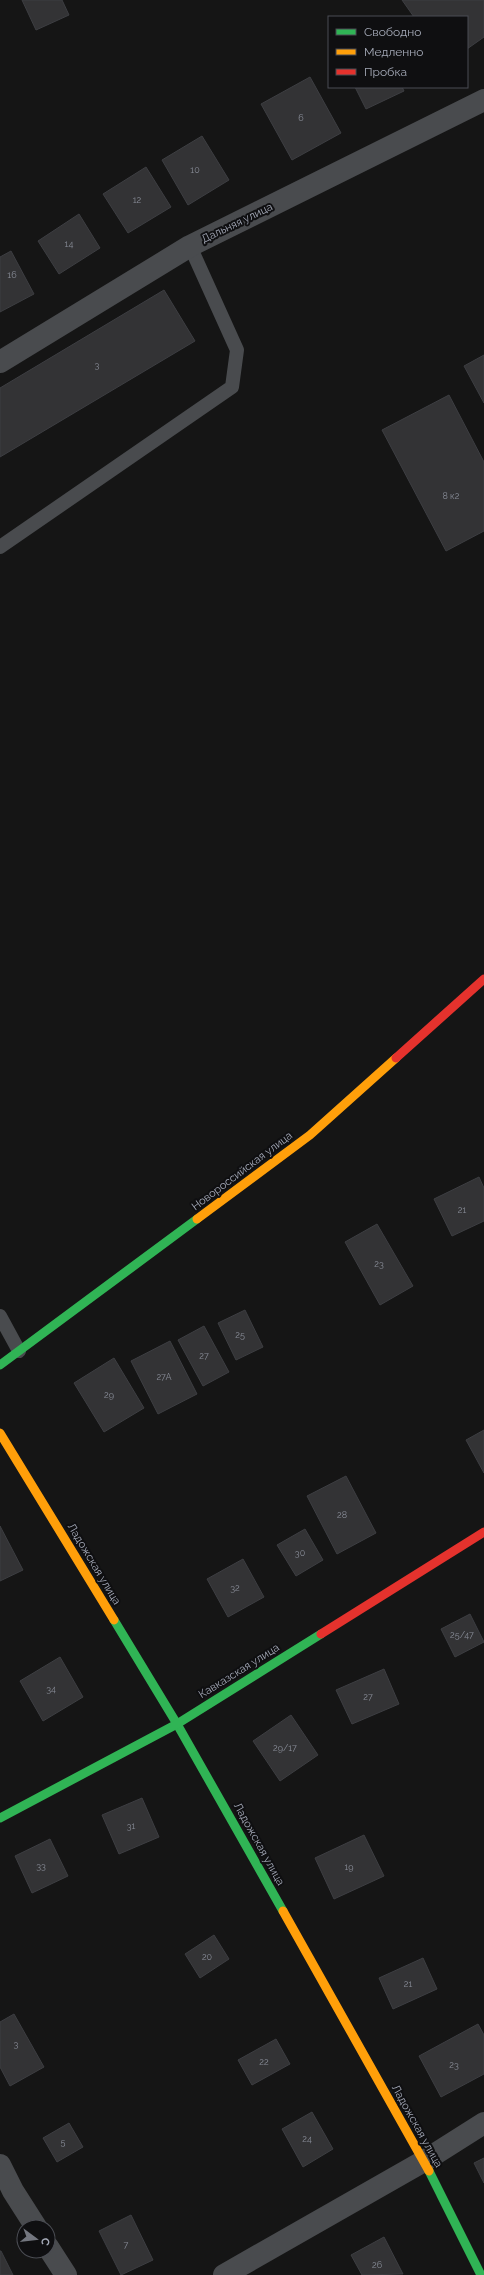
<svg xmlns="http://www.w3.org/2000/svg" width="484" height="2275" font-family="Raleway,sans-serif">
  <rect width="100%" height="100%" fill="#151515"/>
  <g fill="#333335" stroke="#3d3e42">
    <path d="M22,0H62L69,15L36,30Z"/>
    <path d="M402,0H484V37L467,49V17H414Z"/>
    <path d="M310,77L341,133L292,160L261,104Z"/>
    <path d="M355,87H402L404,91L366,109Z"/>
    <path d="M202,136L229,180L188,205L162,160Z"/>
    <path d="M146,167L171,207L128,233L103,194Z"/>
    <path d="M79,214L100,248L59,274L38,241Z"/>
    <path d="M11,251L34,294L0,312V257Z"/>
    <path d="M164,290L195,341L0,457V388Z"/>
    <path d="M484,355V403L464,366Z"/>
    <path d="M449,395L484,462V531L446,551L382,430Z"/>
    <path d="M479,1177L484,1188V1221L452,1236L434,1199Z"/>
    <path d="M377,1224L413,1286L380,1305L345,1242Z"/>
    <path d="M245,1310L263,1347L236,1360L218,1323Z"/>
    <path d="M204,1326L229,1372L203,1386L178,1340Z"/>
    <path d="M170,1341L197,1394L158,1414L131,1361Z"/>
    <path d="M114,1358L144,1408L104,1432L74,1383Z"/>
    <path d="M484,1430V1473L466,1440Z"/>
    <path d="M346,1476L376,1533L337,1554L307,1496Z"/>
    <path d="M0,1526L23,1570L0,1581Z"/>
    <path d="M305,1529L323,1560L296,1576L277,1545Z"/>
    <path d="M243,1559L264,1597L228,1617L207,1579Z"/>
    <path d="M470,1614L484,1642L455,1657L441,1629Z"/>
    <path d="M60,1657L83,1697L43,1721L20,1681Z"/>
    <path d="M384,1669L399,1704L352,1724L336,1690Z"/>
    <path d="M291,1715L318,1755L280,1781L253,1741Z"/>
    <path d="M142,1798L159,1837L119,1854L102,1815Z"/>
    <path d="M364,1835L384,1876L334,1899L315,1858Z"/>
    <path d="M50,1839L68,1876L32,1893L15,1856Z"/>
    <path d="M214,1935L229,1959L200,1978L185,1954Z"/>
    <path d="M423,1958L437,1989L393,2009L379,1978Z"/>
    <path d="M14,2014L44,2067L10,2086L0,2067V2022Z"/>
    <path d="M478,2024L484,2035V2074L441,2097L419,2056Z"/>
    <path d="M276,2039L290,2064L252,2085L238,2060Z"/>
    <path d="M312,2112L333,2149L303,2167L282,2129Z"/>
    <path d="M69,2123L83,2147L57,2162L43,2138Z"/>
    <path d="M484,2158V2183L474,2163Z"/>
    <path d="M131,2215L153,2260L121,2275L99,2231Z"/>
    <path d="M384,2237L403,2274L362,2275L351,2255Z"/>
    <path d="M0,2251H1L13,2275H0Z"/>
  </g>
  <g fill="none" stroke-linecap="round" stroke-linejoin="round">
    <g stroke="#494b4e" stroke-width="14">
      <path d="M0,547L232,387L237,350L190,246"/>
      <path d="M0,1316L19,1351"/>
    </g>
    <g stroke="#494b4e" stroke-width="22">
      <path d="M0,362L190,246L484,100"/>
      <path d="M0,2165L13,2191L36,2227"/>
      <path d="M48,2247L66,2275"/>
      <path d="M224,2275L424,2161L484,2123"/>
    </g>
    <g stroke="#30b455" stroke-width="9">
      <path d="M0,1365L197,1219"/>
      <path d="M114,1620L177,1724L283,1911"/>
      <path d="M0,1818L177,1724L321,1634"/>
      <path d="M429,2171L481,2275"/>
    </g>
    <g stroke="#ff9f0a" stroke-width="9">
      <path d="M197,1219L310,1135L396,1058"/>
      <path d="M0,1433L114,1620"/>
      <path d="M283,1911L429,2171"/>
    </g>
    <g stroke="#e5322d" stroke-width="9">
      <path d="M396,1058L484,979"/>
      <path d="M321,1634L484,1532"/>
    </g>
  </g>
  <g text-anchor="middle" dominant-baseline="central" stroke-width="4" stroke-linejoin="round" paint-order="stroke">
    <g font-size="9" fill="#888c97">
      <text x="301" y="118">6</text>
      <text x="195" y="170">10</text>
      <text x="137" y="200">12</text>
      <text x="69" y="244">14</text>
      <text x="12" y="275">16</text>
      <text x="97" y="365">3</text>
      <text x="451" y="496">8 к2</text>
      <text x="462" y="1210">21</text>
      <text x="379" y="1264">23</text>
      <text x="240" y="1335">25</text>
      <text x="204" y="1356">27</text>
      <text x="164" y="1377">27А</text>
      <text x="109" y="1395">29</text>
      <text x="342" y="1515">28</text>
      <text x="300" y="1553">30</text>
      <text x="235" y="1588">32</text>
      <text x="462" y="1635">25/47</text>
      <text x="51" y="1689">34</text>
      <text x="368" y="1697">27</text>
      <text x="285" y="1748">29/17</text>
      <text x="131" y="1826">31</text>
      <text x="41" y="1866">33</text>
      <text x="349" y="1867">19</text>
      <text x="207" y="1957">20</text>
      <text x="408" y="1984">21</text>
      <text x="16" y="2044">3</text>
      <text x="264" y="2062">22</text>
      <text x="454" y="2065">23</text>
      <text x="307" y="2139">24</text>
      <text x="63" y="2142">5</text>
      <text x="126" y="2245">7</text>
      <text x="377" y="2265">26</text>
    </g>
    <g font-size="11" fill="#a5aab8" stroke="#0f0f11">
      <text transform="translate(237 223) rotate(-26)">Дальняя улица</text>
      <text transform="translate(242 1171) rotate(-37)">Новороссийская улица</text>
      <text transform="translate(94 1564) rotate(59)">Ладожская улица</text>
      <text transform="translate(239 1671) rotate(-32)">Кавказская улица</text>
      <text transform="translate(259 1844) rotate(61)">Ладожская улица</text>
      <text transform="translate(417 2126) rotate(61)">Ладожская улица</text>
    </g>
  </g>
  <rect x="328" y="16" width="140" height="72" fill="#0f0f11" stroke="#4b4d54"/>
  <rect x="336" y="29" width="20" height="6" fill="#30b455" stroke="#4b4d54"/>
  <text x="364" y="36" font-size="12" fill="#a5aab8">Свободно</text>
  <rect x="336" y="49" width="20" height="6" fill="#ff9f0a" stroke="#4b4d54"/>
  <text x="364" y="56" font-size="12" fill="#a5aab8">Медленно</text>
  <rect x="336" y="69" width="20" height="6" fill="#e5322d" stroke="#4b4d54"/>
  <text x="364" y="76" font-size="12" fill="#a5aab8">Пробка</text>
  <g transform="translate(36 2239) rotate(105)"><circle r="19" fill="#0f0f11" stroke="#4b4d54"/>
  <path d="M0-3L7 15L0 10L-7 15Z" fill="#73767f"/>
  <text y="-6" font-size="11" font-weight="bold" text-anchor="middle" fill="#a5aab8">С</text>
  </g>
</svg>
